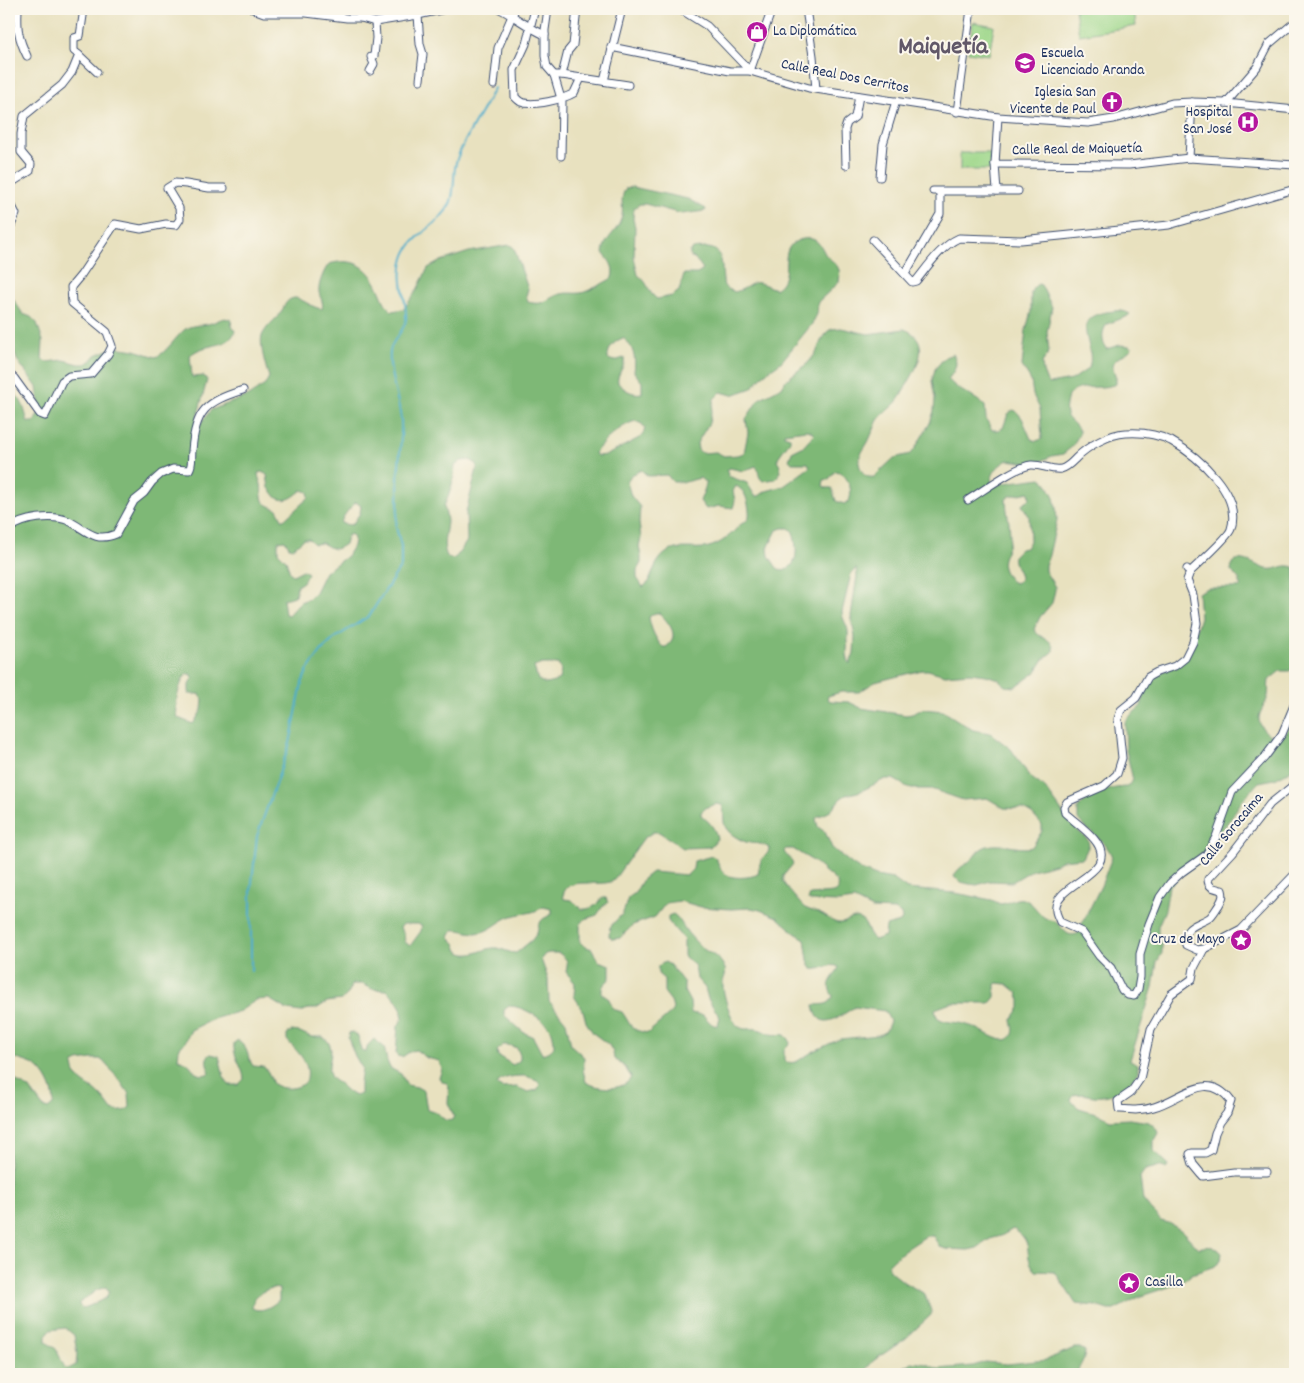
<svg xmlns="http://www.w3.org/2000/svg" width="1304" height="1383" font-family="Dekko,sans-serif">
  <rect width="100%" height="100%" fill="#fbf7ec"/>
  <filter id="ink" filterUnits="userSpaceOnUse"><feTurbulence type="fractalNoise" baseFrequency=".02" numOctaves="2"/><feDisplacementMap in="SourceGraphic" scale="10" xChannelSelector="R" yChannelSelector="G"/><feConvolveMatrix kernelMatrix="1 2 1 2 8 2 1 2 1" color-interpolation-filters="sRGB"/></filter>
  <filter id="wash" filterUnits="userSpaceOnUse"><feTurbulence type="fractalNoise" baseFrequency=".0096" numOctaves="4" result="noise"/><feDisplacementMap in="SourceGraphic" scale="20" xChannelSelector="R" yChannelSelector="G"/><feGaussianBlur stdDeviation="1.12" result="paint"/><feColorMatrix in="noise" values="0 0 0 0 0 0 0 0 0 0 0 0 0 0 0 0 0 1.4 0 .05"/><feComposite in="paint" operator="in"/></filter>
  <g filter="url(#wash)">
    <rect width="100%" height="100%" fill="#e8e1bf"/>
    <g fill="#9ed78a" stroke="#5c8374">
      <path d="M1075,9H1134L1136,26L1079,35Z"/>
      <path d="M973,22L994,26L989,55L968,52Z"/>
      <rect x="960" y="153" width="30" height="17"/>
    </g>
    <g fill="#7eb876" stroke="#4c746a" fill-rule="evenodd">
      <path d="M632,187L688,199L706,209L705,211L682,214L645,204H640L634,208L633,219L635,227L634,257L638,275C651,285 646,291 657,299L672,296L679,291L684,274H697L702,271L703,269L698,262L690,256V251C695,247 699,249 705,248C727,247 720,271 724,286L726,288L735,292C759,284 747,277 775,289C795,277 777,253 795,242C802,238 814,236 819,244C822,247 823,250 825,254C835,265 842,265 839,282L818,302L817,314L812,324L781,362L764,374L752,388L732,395L721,392L714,399L709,423L697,443L698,450L702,453L716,452L724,456L738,455L744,453L748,433L746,419L759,399L782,387L786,380L808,363L816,353L821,341L828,331L832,329L841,328L868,334L904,329C932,339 918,366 908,383C904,389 902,395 898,400C892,408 882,413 877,422C874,428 872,434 869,440C864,451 854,458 862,471C864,476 869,478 874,477L894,458L910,454L914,450L930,423L934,411L935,398L932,381L935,369L945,357L953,354C959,363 955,371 948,379C958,392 974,395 985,406L986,419L992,430H998L1003,428L1008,414L1013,410L1016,411L1022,418L1031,439L1036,441L1042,439L1040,409L1033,395L1031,381L1022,366L1026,330L1031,311V293L1033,288L1038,284L1041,285L1052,307L1047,332L1049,352L1042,363L1043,372L1047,382L1049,384L1072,380L1089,368C1097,344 1067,318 1107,312C1116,311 1121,309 1130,314L1128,316L1107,324C1101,332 1102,341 1106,349L1120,345L1129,346L1132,348C1125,356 1119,354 1112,365L1116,378V384C1100,391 1079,382 1068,396C1061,422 1070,415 1080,432L1073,446L1063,454L1052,456L1037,463H1028L1008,460C998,465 992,472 991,483L995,486L1004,483L1041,478L1046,482L1054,497L1056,508L1057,520L1049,555L1045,565V571L1055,587V590L1052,603L1040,617L1034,629C1040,641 1055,637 1053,652L1044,659L1035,673L1015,687L1006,686L998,679L986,675L970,673L945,675L928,670H922L875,682L859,692H841L828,696L827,699L831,701L849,702L861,708L906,715L912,714L923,709L943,711L973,730L990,733L1011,749L1030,777L1045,788L1071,824L1088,840L1089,845L1083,858L1062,860L1055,864L1032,870L1012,882L990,881L977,885L969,884L961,882L954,877C957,868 964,866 971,860C975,857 976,852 981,849C996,839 1017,851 1032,847L1042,831V825L1032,814L1023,809L1004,808L987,798L963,800L931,789H911L893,779H885L861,791L846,795L841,798L829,812L817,817L816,819L818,827L825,832L832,848L853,865L861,870L876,876L893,879L907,889L955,893L992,900L1000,904C1008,904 1015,897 1023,899C1034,902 1038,915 1047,919C1052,921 1055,920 1058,924C1065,930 1066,937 1077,934L1101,886L1112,857C1107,840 1088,833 1078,819V808C1090,795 1109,787 1127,787L1133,780L1126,750L1125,722L1129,717L1141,706L1146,689L1154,677L1187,657L1200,617L1198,593L1208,588H1239L1241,586L1239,579L1231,571L1232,563L1236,560C1250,558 1256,567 1267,569C1278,571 1285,562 1295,568V668L1289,671H1280L1269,680C1268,685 1269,691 1268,696C1264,711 1251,717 1266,732C1270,736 1274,738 1280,737L1295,722V768L1275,779L1259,782L1256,785L1242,801L1219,835L1201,859L1169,886L1165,910L1158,926V934L1162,945V953L1157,962L1153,987L1130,1060L1138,1064V1072C1128,1087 1113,1098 1094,1096C1087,1095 1082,1093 1074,1095L1071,1100L1074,1104L1079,1108L1099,1114L1110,1120L1130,1119L1149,1122L1156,1128L1158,1133L1154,1140V1151L1168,1164V1167L1166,1169L1161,1166L1145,1170L1140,1177L1143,1200L1150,1209L1161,1221L1169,1223L1182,1231L1198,1248C1206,1246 1216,1245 1222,1252L1221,1261L1215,1266L1192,1274L1181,1283L1141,1296L1114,1310H1108L1096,1306L1076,1304L1055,1272L1036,1271C1021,1255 1037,1243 1013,1229L1001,1236L990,1239L977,1248L968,1250L946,1249L940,1247L933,1236H926C916,1243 896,1255 888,1265L889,1270L905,1283L925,1294C926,1301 932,1309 931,1315L905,1339L873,1361L862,1374H9V1070L17,1082L29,1088L43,1107L48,1109L53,1105C56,1092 45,1070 32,1064C25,1061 16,1059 9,1056V391C23,396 24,410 28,422H34L40,411L37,387L17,360L9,337V293L23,314L31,317L37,323L43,341L42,359L46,362L64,360L79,364H85L91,361L96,355L115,347L135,350L156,357C166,353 175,338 184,330C193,323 203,327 214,322C220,320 224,316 231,320L232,326L235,331C230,346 213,344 201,349C197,350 193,353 190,355L192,377L204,376L207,380L195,426L199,425L211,410L248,396L265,385L269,377C266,369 259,343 262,336C266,326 276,320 281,312C285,306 285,300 294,298C300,297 312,308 322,309C324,301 320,299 319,292C318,284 324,270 329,264C357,256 371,269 381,294C384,301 386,306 392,311L404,309L417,290L428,268L441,261L469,252L510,245L514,248L528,289L526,296L528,302C546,307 547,297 561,294C568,292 574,294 581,293C585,293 608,281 612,278C615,267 610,261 603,253C604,239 615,234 620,222C626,209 618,200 626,188ZM623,338C634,346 636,359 634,372L642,382V393C632,395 625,390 618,383C616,373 626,367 624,358L614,361L608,359C607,349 614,341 623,338ZM635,421L642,424L645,428L643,434L641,437L607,455L597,456L595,453C604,440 620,426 635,421ZM806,430L811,431L814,435L804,446L792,452L789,460L792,463H808L810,467L784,486L766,491L759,496H755L747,483L728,476L727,470L730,468L743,471L756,466C760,471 757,477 763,481L775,479L781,472L780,466L777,461L779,456L790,441V437L784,435V433ZM470,460L477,464V469L466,512L467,541L457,556L453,559L448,558C441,547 446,534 447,522C447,517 445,511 444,506C450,494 454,480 455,466L461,461ZM641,470L648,476L667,475L673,482H685L700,478L706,483L705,488L700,501L706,509L719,506L733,508L735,501L733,491L736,486C744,490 746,496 748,504C752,525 745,518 736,529C728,538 716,547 703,548C694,549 685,547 676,549C675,550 670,550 669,551C657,558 653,570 649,582L643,587L637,578V570L641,563V557L639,546L641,538L639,523L640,507L631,496L627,482L631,475ZM835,471C847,472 854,490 849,501L844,504L836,501L832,488H826L823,486L824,480L829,479ZM263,472L267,475L269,488L277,498C288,503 294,496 302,490L308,492L309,497L307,499L284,520L282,519L277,509C259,502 263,501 261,484C260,480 258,478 258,473ZM1029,492L1030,499L1023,503L1022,505L1029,516L1030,541L1026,548L1020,549L1014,555C1012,566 1020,569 1020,580L1016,583C1011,582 1010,580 1007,576C995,558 1010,553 1010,535C1010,522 1006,511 1006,499L1010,496ZM356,502L361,506L360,513L352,525L343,524L341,523C344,513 350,509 356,502ZM782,528H789L793,532C797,546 800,566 783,571L777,568L769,556L768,548L777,530ZM351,534L354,538L353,546L347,556L325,572L314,594L308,599L300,602L288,615L285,614L283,599L295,596L297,586L303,582L308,573L303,570L293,575L290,573L286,560L278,552V541L285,540L289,547L293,548L304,539H309L314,544L322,543C333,549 334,552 345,544L347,536ZM856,568L857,576L851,616L855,637L854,653L850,664C844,655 849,642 848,631C847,624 842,619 842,612L851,574ZM655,613H659C669,622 681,637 666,647H663C656,641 650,627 649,617ZM542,664H558L561,671L559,679L554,682L546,684L538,680L534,667ZM187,674H191L193,677L189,685V694H199L203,699L202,710L193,724L178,718C174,707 178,683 187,674ZM716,804L722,805C725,812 722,822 726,828C730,835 743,842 750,843C758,844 762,843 769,848C769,855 764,855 761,861C759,865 759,870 758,874C751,878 729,880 723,872C718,867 719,859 712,856L694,861L693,869L687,875L652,872L643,879L635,893L628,898L623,913L610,927L609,936L612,939L620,938L633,925L655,917L666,903L680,901L701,907L731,909L751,908L760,910L777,917L795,933L805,939L808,960L812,969C822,971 829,962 839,967C834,979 824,983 833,996C830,1006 823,1004 814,1005C818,1035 841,1015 855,1007L885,1011L890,1021L886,1031L879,1035L840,1039L814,1051L796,1062L789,1063L784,1060V1050L790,1044L789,1039L785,1035C780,1034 775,1035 770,1034C765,1033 762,1029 756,1029C749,1028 744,1031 738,1026C731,1021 722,992 723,983C723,978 727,975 725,969C719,954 709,955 700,946C695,941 689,935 685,929C681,923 679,918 673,914L668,916V921L684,940V956L695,966L697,979L705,988L708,999L720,1017L718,1025C711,1027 708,1019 703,1015L691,1013L690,1002L684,991V983L670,965L665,962L658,966V974L664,979V992L671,1001L673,1009L670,1014L648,1033C629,1030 632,1026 622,1012L613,1009L609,999L602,994C601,984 605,985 610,978V965L598,961L592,949L584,946L580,942V925L585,919L597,915L603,906L608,903L606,898H602C597,906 590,910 581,909L572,900L564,899L563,895C568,875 597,888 613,881L643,839L653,832H659L683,848L710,847L717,839C716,828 708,821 701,815V812L707,807ZM786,849H793L813,861L837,882L838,890L833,893L810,895L808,900L811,901L839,902L854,900L872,909L895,910L901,914L902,919L900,922L886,926L885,936L874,940C867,935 868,922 859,919C851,916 847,923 841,923C835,924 828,918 823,915C818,912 811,911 805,908C802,906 785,886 783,882V876L793,864C792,858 785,856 784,851ZM543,907L552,909V914L543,919L539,923L537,933L532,940L516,953C509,953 503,949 497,948C482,947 472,960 458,951L455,943L449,937L453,930C461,929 468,933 476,933C491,932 499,920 512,916C525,912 530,915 543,907ZM403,924H418L422,926L421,931L410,946L405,942L404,934L400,928ZM549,953H559C569,961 568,961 566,972L575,983L574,996L583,1010L586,1022L593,1033L609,1045L613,1052L614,1059L625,1067L631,1077C625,1092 597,1089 586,1082L583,1070L584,1057L571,1045L566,1022L549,1001L548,979L541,959L545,954ZM997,983L1007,984L1017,992L1020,1000V1008L1012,1019C1012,1024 1015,1029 1013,1034C1007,1048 986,1033 978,1029C974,1027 971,1026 967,1025C958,1021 945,1024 937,1017L935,1009L951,1003H990L995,997V984ZM354,984H363L372,989L386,990L395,998L401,1008L403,1018L398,1026L396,1054L397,1056L402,1057L411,1051L416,1050L427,1058L439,1061L442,1069L439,1078L442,1082L447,1083L449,1088L448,1103L454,1116L452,1120C444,1122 444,1118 438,1114C436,1112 430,1111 427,1110L424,1091L417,1087L407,1085L401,1074L390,1068L387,1061L384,1047L374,1039L368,1045L366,1052H363L361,1050L358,1036L351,1032L349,1033L348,1038L355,1056L362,1068L360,1082V1094L355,1096C349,1093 346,1090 342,1086C338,1082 331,1080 330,1075C325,1064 339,1048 323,1037H311L300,1032L291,1031L287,1034V1040C298,1053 312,1063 306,1082C297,1090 282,1090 273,1084L268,1072L264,1067L253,1066C247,1057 248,1046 238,1040L234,1043C232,1056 243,1066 244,1079L238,1085H229L224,1077L219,1056L211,1054C203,1058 208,1066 210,1073C194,1079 195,1068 186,1062C183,1061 181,1060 178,1059L179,1049L185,1042L191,1030L213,1019L240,1011L256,1000L269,999L287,1010L301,1012L308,1009H316L327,1002L341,1000L348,994L351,985ZM509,1006C522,1006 540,1017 549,1027C553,1032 554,1040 554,1047L550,1051L542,1054L533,1037L523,1032L504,1015V1010ZM503,1045H508L517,1048L520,1055V1060L513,1065L498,1056L497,1051ZM92,1059H100L104,1062L121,1082L129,1094L130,1107C125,1112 118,1112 112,1110C108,1105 104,1098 99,1094C89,1084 74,1082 73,1064L78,1061ZM526,1076L537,1080L540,1085L537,1090L528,1092L517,1087L502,1088L497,1085C500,1076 517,1076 526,1076ZM106,1287L109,1291L106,1298C99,1301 87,1308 82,1308L79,1305V1303L97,1290ZM272,1288L279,1289V1300C271,1307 261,1313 252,1308C252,1296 262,1291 272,1288ZM65,1328L74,1335L77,1353L76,1365L68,1369L65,1368L56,1349L46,1342V1336L50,1330Z"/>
      <path d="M1074,1348H1080L1085,1351C1085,1362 1077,1367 1078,1374H893L912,1362L927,1364L938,1369L973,1366L985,1362L1007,1364L1046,1360Z"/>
    </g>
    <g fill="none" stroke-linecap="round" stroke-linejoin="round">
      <path stroke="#4daecc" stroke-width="2" d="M251,971V891L257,836L290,743L302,683L307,671L322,650L335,638L369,616L401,566V546L396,527L398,507C399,493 397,479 399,465C400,450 402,435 401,420C399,397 388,375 390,352C391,339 405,332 406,319C407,298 397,279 404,258C412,233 440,226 450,204C456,190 452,173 457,159C466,134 483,112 494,88"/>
    </g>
  </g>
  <g filter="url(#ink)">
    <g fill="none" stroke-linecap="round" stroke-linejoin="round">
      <g stroke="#3a4a6d" stroke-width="9">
        <g id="street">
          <path d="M18,9C17,28 18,38 27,56"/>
          <path d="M253,9L264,13H306L347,18H361L372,9"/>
          <path d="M500,9C516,17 529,28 545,35"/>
          <path d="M535,9L526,44L514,70L515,97C516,98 519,101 521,102C533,107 564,99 574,93L581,78"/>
          <path d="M548,9L545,30V56L547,67L554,75L562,102L561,156"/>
          <path d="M680,9L707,26L750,71L809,88L998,117L1088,123L1114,119L1172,103L1192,102L1226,103L1295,110"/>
          <path d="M806,9L813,56L816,89"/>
          <path d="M418,15L420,44L423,54L420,80"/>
          <path d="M361,18L375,22L418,15L445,9"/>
          <path d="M9,29H17"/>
          <path d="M611,47L730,71H750L772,9"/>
          <path d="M79,55L97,72"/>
          <path d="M370,71L374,64L371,57L374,56L376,38L375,22"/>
          <path d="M554,75H562L628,85"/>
          <path d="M562,75L568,51L573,45L577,9"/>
          <path d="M604,81L622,9"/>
          <path d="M494,85L498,48L515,9"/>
          <path d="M1226,103L1257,67L1269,44L1295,22"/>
          <path d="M957,112L971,9"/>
          <path d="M998,117L995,164L1129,165L1189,158L1295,165"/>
          <path d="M1189,158L1192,102"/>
          <path d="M995,164L997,191"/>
          <path d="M846,165L845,129L847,123L855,117L859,96"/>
          <path d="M880,177L883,144L896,101"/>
          <path d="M9,186L11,183L30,171L31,164L21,152V134L24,116L62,85L72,72L79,55L74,51V38L80,36L84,9"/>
          <path d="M933,191H1018"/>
          <path d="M9,200L16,214L9,230"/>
          <path d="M873,240L912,282L916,281C928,266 941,246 959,238L1021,240L1169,225L1295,189"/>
          <path d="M905,274L940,214V192"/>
          <path d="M9,374L14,378L40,414L45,416L62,381L69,376L91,374L108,354L112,346L107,332L72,303L71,287L81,275L115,224L141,229L166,224L176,225L180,219L179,208L167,188L175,183L186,184L209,188H224"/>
          <path d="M968,500C984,490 1015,467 1031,465C1041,464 1052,471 1061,469C1068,467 1071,463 1076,458C1088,446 1109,434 1126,433C1141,432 1157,434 1171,441C1198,456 1242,494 1231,529C1229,537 1198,564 1190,572"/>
          <path d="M9,529C22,518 53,514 69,521C87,530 94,543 116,534L134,501L144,493L152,482L161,474L173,469L189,470C193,464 191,457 192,451C195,410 206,402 243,390"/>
          <path d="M1187,569L1190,572L1187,580L1193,595L1197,623L1193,642L1185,658L1175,666L1157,672L1148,677L1136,698L1121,710L1118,719L1122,758L1117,774L1104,786L1067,802L1064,807L1065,813C1074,821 1086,829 1094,839C1124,874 1051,883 1056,911C1056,914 1059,919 1060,922L1082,932L1099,956L1111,968L1122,990L1128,995L1134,996L1138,989L1140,977V954L1149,924L1160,897L1170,883L1182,872L1206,855L1216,837L1232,792L1265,757L1282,734L1295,703"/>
          <path d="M1204,949L1197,950L1186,945C1182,926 1196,926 1209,918C1213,915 1216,909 1219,905C1222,899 1224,897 1222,890C1214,888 1208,888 1208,879L1233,852L1270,804L1295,784"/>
          <path d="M1267,1172H1234L1203,1176L1193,1164L1190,1154L1192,1153H1205L1211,1150L1215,1133L1220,1122L1227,1113L1231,1101C1207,1069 1182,1099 1154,1107C1142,1111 1132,1110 1119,1109L1118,1101L1131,1092L1140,1079L1151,1029L1171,994L1192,979L1194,968L1204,949L1241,930L1295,874"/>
        </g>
      </g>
      <use href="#street" stroke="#fff" stroke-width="7"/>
    </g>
  </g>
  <defs>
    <g id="shop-disc" transform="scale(1.125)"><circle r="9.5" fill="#b5179e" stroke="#fbf7ec"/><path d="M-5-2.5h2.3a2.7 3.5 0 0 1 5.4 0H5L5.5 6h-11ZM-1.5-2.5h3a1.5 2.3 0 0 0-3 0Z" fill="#fff"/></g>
    <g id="school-disc" transform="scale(1.125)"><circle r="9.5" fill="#b5179e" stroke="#fbf7ec"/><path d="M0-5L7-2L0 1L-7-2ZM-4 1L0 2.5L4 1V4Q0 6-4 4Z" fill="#fff"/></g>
    <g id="church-disc" transform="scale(1.125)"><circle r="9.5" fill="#b5179e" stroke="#fbf7ec"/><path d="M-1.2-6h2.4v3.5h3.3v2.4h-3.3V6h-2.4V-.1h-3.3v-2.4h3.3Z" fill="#fff"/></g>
    <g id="hospital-disc" transform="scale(1.125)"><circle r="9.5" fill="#b5179e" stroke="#fbf7ec"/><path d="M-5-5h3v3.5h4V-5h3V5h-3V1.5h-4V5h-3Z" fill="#fff"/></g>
    <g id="sight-disc" transform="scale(1.125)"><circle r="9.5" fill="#b5179e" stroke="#fbf7ec"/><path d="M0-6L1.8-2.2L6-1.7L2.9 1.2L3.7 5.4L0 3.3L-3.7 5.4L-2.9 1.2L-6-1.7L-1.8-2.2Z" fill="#fff"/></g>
  </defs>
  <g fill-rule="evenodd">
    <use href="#shop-disc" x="757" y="32"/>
    <use href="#school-disc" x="1025" y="63"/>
    <use href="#church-disc" x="1112" y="102"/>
    <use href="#hospital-disc" x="1248" y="122"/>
    <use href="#sight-disc" x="1241" y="940"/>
    <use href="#sight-disc" x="1129" y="1283"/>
  </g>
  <g text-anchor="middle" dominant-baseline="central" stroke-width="4" stroke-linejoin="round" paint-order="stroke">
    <g font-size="15" fill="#1b2f5e" stroke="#fbf7ec" text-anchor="start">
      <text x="773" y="32">La Diplomática</text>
      <text x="1041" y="54">Escuela<tspan x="1041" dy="17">Licenciado Aranda</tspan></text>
      <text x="1096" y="93" text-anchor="end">Iglesia San<tspan x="1096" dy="17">Vicente de Paul</tspan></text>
      <text x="1232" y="113" text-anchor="end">Hospital<tspan x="1232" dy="17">San José</tspan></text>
      <text x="1225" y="940" text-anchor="end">Cruz de Mayo</text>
      <text x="1145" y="1283">Casilla</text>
    </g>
    <g font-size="15" fill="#1b2f5e" stroke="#fbf7ec">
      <text transform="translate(845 77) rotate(11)">Calle Real Dos Cerritos</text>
      <text transform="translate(1077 150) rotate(-1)">Calle Real de Maiquetía</text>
      <text transform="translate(1232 830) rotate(-50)">Calle Sorocaima</text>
    </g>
    <g font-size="25" font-weight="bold" fill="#615869" stroke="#fbf7ec">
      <text x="943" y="48">Maiquetía</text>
    </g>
  </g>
  <rect width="1304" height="1383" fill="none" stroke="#fbf7ec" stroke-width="30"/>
</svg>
